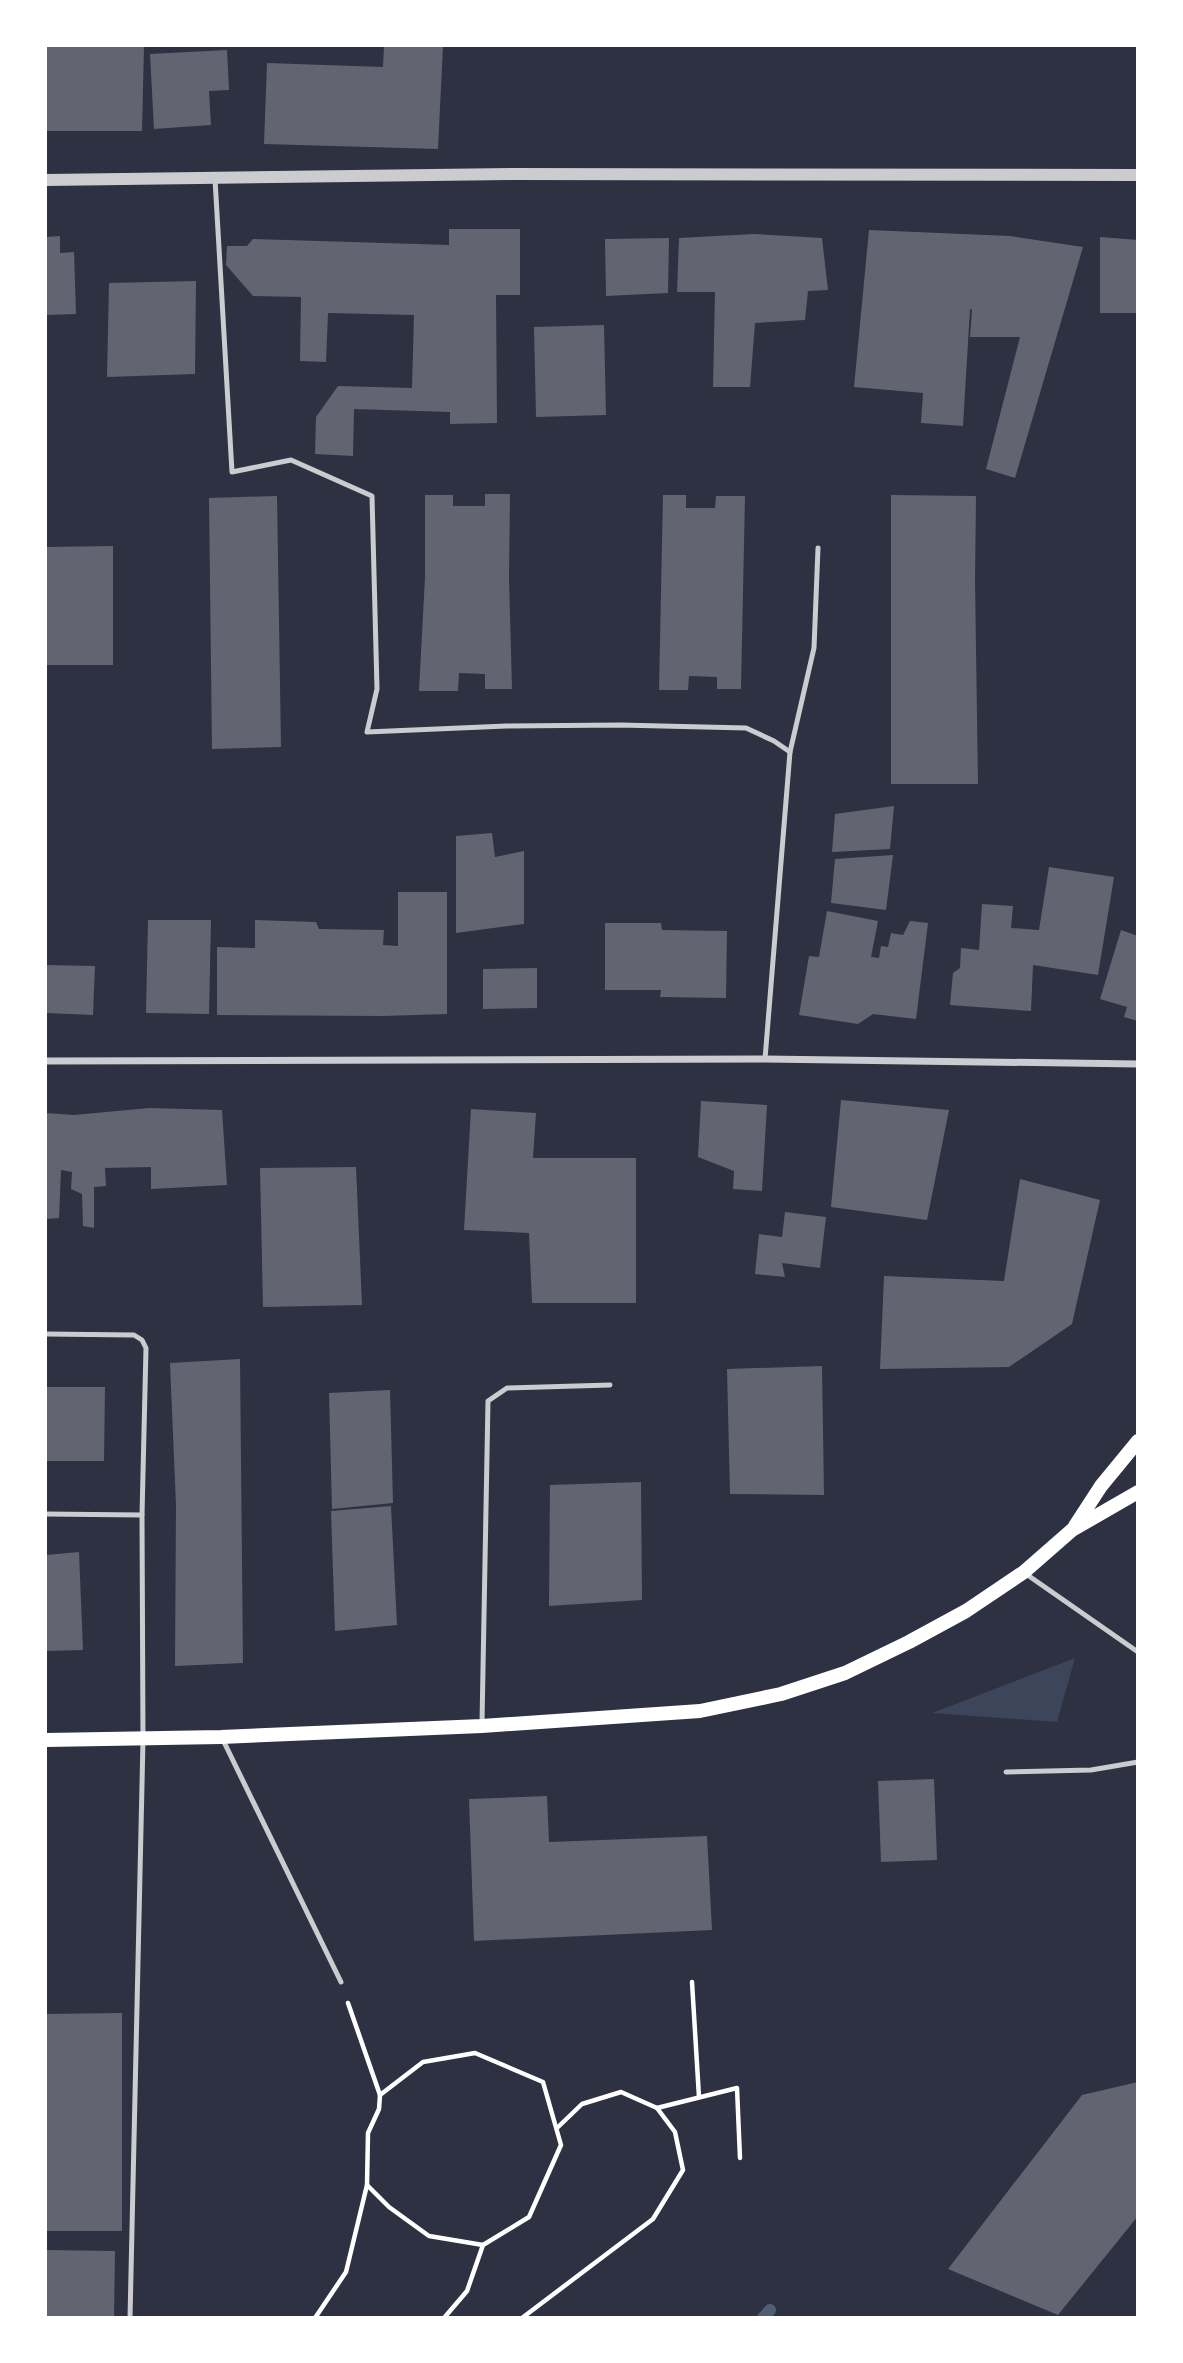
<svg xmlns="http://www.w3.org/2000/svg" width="1183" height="2363" font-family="Barlow,sans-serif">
  <rect width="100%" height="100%" fill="#2d3142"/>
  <path fill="#3c4559" d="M1075,1658L1057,1722L932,1713Z"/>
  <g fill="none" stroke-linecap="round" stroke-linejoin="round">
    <path stroke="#4f5d75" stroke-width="12" d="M763,2318L770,2310"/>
  </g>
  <g fill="#626471">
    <path d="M46,46H144L142,131H46Z"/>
    <path d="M384,46H443L438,149L264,144L267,63L383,67Z"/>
    <path d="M227,50L229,90L209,91L211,125L154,129L150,54Z"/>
    <path d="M449,229H520V295H496L497,423L450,424V412L354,409L353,456L315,454L316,417L338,386L412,388L414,315L328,313L326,362L300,361L301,297L253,296L226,265L227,246H247L253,239L449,245Z"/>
    <path d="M869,230L1010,236L1083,247L1015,478L986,469L1020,337H970L972,310L970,309L963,426L921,423L923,393L854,387Z"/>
    <path d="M754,234L822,238L828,290L808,291L805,320L755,323L750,387H713L715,292H677L679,238Z"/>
    <path d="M60,236V253L74,252L76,314L46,315V237Z"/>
    <path d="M1100,237L1138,240V313H1100Z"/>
    <path d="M669,238L668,293L606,296L605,239Z"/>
    <path d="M196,281L195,374L107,377L109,283Z"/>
    <path d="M604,325L606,415L536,417L534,327Z"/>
    <path d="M485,494H510L509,578L512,689H485V674L459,673L458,691H419L425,577V495H453V506H485Z"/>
    <path d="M663,495H686V508H715L716,496H745L741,689H717V677L689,676L688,690H659Z"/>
    <path d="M891,495L976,496L975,580L978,784H891Z"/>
    <path d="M277,496L281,747L212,749L209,498Z"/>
    <path d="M113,546V665H46V547Z"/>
    <path d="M894,806L890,849L832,852L835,814Z"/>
    <path d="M492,833L495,857L524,851V924L456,933V836Z"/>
    <path d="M893,855L886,910L831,903L835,859Z"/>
    <path d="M1049,867L1114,877L1098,975L1033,965L1031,1011L950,1005L953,973L960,968L961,948L979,950L982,904L1013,906L1011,928L1039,930Z"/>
    <path d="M398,892H447V1014L383,1016L217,1015V947L255,948V920L316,922L319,929L384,930L383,945L398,946Z"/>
    <path d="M827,911L878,921L871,957L879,958L881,946L888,947L891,933L903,935L910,921L928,923L916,1019L873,1014L858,1024L799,1015L809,956L819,957Z"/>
    <path d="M148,920H211L209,1014L146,1013Z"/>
    <path d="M605,923H661L662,930L727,931L726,998L660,997L661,990H605Z"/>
    <path d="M1121,930L1138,936V1021L1124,1017L1127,1007L1100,999Z"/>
    <path d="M46,965L95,966L93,1015L46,1013Z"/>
    <path d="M537,968V1008L483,1009V969Z"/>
    <path d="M841,1100L949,1110L927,1220L831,1207Z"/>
    <path d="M701,1101L767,1105L762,1191L733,1189L734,1171L698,1157Z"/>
    <path d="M149,1108L222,1110L227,1185L151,1189V1167L105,1168L106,1186L94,1187V1228L83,1226L82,1194L71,1189L72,1172L61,1170L59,1218L46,1219V1113L74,1115Z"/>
    <path d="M471,1109L536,1113L533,1158H636V1303H532L529,1233L464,1230Z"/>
    <path d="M356,1167L362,1305L263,1307L260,1168Z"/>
    <path d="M1020,1179L1100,1200L1072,1324L1009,1367L880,1369L884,1276L1004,1281Z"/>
    <path d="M785,1212L826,1217L820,1268L782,1263L785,1277L755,1274L759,1234L782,1237Z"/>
    <path d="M240,1359L243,1663L175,1666L176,1505L170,1363Z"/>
    <path d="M822,1366L824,1495L730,1494L727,1369Z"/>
    <path d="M46,1387H105L104,1461H46Z"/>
    <path d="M390,1390L393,1503L332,1509L329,1393Z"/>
    <path d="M641,1482L642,1600L549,1606L550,1485Z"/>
    <path d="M391,1506L397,1625L335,1631L331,1511Z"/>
    <path d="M79,1552L83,1650L46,1651V1555Z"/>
    <path d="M934,1779L937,1860L881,1862L878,1781Z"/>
    <path d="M547,1796L549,1842L707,1836L712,1930L474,1941L469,1799Z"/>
    <path d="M122,2013V2231H46V2014Z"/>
    <path d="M1138,2082V2216L1058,2315L948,2269L1082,2095Z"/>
    <path d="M46,2250L115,2251L114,2318H46Z"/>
  </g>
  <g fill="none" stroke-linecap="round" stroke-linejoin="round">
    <g stroke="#fff" stroke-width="4.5">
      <path d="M692,1982L699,2097"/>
      <path d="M348,2003L380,2095L423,2062L475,2053L543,2082L561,2145L529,2217L483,2245L467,2291L444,2318"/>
      <path d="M557,2128L582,2104L621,2092L657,2108"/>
      <path d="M367,2185L368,2133L379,2109L380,2095"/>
      <path d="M315,2318L346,2272L367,2185L389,2207L429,2236L483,2245"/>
      <path d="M522,2318L653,2219L683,2170L675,2132L657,2108L737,2088L740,2158"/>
    </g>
    <g stroke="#caccd0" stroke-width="5">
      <path d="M215,179L232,472L291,460L372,496L377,689L367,732L506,726L620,725L746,728L774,741L790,752L765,1059"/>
      <path d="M790,752L814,648L818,548"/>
      <path d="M46,1334L134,1335L142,1340L146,1348L142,1515L143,1740L130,2318"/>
      <path d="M46,1514L142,1515"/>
      <path d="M1026,1574L1138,1652"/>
      <path d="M482,1723L488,1401L507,1388L610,1385"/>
      <path d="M223,1740L341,1982"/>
      <path d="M1006,1772L1091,1770L1138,1762"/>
    </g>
    <path stroke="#caccd0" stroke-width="7" d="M46,1061L765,1059L1138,1064"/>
    <path stroke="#caccd0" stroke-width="12" d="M46,180L512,174L1138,175"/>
    <g stroke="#fff" stroke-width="14">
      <path d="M1075,1526L1101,1486L1138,1441"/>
      <path d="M46,1740L221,1737L482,1726L700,1711L781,1694L845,1673L909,1642L966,1611L1024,1572L1072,1530L1138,1492"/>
    </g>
  </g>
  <rect width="1183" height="2363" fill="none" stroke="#ffffff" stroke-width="94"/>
</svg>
